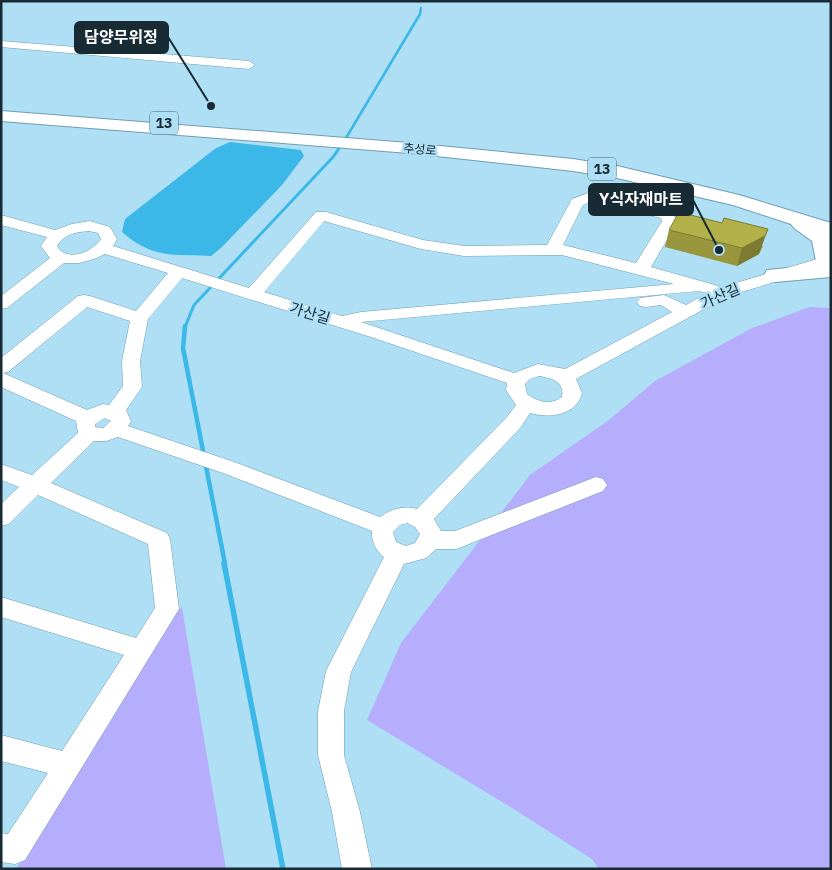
<svg xmlns="http://www.w3.org/2000/svg" width="832" height="870" font-family="'IBM Plex Sans','Noto Sans KR',sans-serif">
  <rect width="100%" height="100%" fill="#aedff5"/>
  <g fill="#b6aefc">
    <path d="M810,307L831,308V869H599L592,859L512,808L367,720L401,643L530,475L609,420L655,381L752,328Z"/>
    <path d="M182,608L226,869H16L173,611Z"/>
  </g>
  <path fill="#3bb8e8" d="M230,142L301,150L304,156L282,185L221,248L211,256C173,254 153,259 122,232L125,219L216,148Z"/>
  <g fill="none" stroke-linecap="round" stroke-linejoin="round">
    <path stroke="#3bb8e8" stroke-width="2.5" d="M343,143L420,14L421,8"/>
    <path stroke="#3bb8e8" stroke-width="3" d="M185,327L194,305L334,156L343,142"/>
    <path stroke="#3bb8e8" stroke-width="4.5" d="M185,326L183,348L225,564"/>
    <path stroke="#3bb8e8" stroke-width="5.5" d="M224,563L283,869"/>
    <g stroke="#6f9eb3" stroke-width="1">
      <g id="minor">
        <path d="M1,41L249,61L255,65L249,69L1,47Z"/>
        <path d="M588,193L671,212L678,221L651,267L722,287L831,255V265L728,296L576,379L582,393C577,415 549,419 530,413L521,427L434,519L441,531H455L596,477L603,479L607,485L603,491L464,546L456,549H436L426,558L404,564L351,672L344,711V755L360,812L372,869H342L332,812L318,755V711L326,671L384,557C376,551 371,541 372,531L223,473L118,437L106,441H94L51,483L167,533L170,539L179,609L25,860L15,864L1,862V833L8,834L48,773L1,761V735L62,751L124,655L1,617V597L136,638L155,608L148,544L38,495L9,524L1,526V504L19,487L1,480V464L32,475L78,433L76,421L1,387V358L78,296L84,295L90,296L136,311L168,273L105,254L94,259L79,263H64L7,308L1,309V296L50,258L41,246L47,237L1,225V215L55,230L72,224L90,221L110,227L117,239L113,246L249,288L316,212H326L423,240L464,246L547,245L572,199ZM590,202L661,218L662,221L636,263L563,245L583,205ZM324,221L421,249L464,256L562,255L674,284L361,312L342,316L264,292ZM89,231L98,233L101,239C93,252 66,263 57,246C64,234 76,232 89,231ZM182,278L374,338L507,383L506,390L516,405L507,417L417,509C405,505 391,509 380,517L237,463L128,426L131,421L126,410L142,387L140,361L148,319ZM699,291L707,293L686,305L664,295L640,298L637,302L640,306L646,307L661,305L672,312L565,369L538,364L514,373L361,322ZM87,307L130,321L122,361L123,386L109,405L103,404L87,410L3,373L8,372ZM539,376C551,378 565,381 562,397C550,406 538,402 527,394L525,384L530,379ZM104,418L111,421L103,428L95,427V424ZM407,523L415,527L420,534L415,543L406,546L396,542L393,532L400,525Z"/>
      </g>
    </g>
    <g stroke="#6f9eb3" stroke-width="2">
      <path id="major" d="M1,111L409,143L573,159L617,166L739,195L831,223V277L775,282L767,280L764,275L767,270L819,265L816,261L812,241L794,228L791,224L733,205L617,178L573,171L409,153L1,121Z"/>
    </g>
    <use href="#minor" fill="#fff" fill-rule="evenodd"/>
    <use href="#major" fill="#fff" fill-rule="evenodd"/>
  </g>
  <path fill="#99973e" d="M669,230L763,246L759,254L737,266L665,247Z"/>
  <path fill="#7d7b32" d="M768,229L759,254L737,266L742,248Z"/>
  <path fill="#b2b048" stroke="#7d7b32" d="M679,212L722,223L724,218L768,229L765,236L742,248L669,230Z"/>
  <g text-anchor="middle" dominant-baseline="central" stroke-width="5" stroke-linejoin="round" paint-order="stroke">
    <g font-size="12" fill="#182b34" stroke="#aedff5">
      <text transform="translate(420 149) rotate(5)">추성로</text>
    </g>
    <g fill="#aedff5" stroke="#45616e" stroke-width="1">
      <rect x="150" y="111.5" width="28" height="23" rx="4"/>
      <rect x="588" y="157.5" width="28" height="23" rx="4"/>
    </g>
    <g font-size="14" font-weight="bold" fill="#182b34">
      <text x="164" y="123">13</text>
      <text x="602" y="169">13</text>
    </g>
    <g font-size="15" fill="#182b34" stroke="#aedff5">
      <text transform="translate(720 296) rotate(-24)">가산길</text>
      <text transform="translate(310 313) rotate(17)">가산길</text>
    </g>
  </g>
  <path fill="none" stroke="#182b34" stroke-width="2" d="M211 106L168 37M719 250L693 200"/>
  <g fill="#182b34" stroke="#aedff5" stroke-width="2">
    <circle cx="211" cy="106" r="5"/>
    <circle cx="719" cy="250" r="5"/>
  </g>
  <g fill="#182b34" stroke="#182b34" stroke-width="2">
    <rect x="75" y="22" width="93" height="31" rx="5"/>
    <rect x="589" y="184" width="104" height="31" rx="5"/>
  </g>
  <g font-size="16" text-anchor="middle" font-weight="bold" fill="#fff">
    <text x="121" y="43">담양무위정</text>
    <text x="641" y="205">Y식자재마트</text>
  </g>
  <rect width="832" height="870" fill="none" stroke="#182b34" stroke-width="5"/>
</svg>
